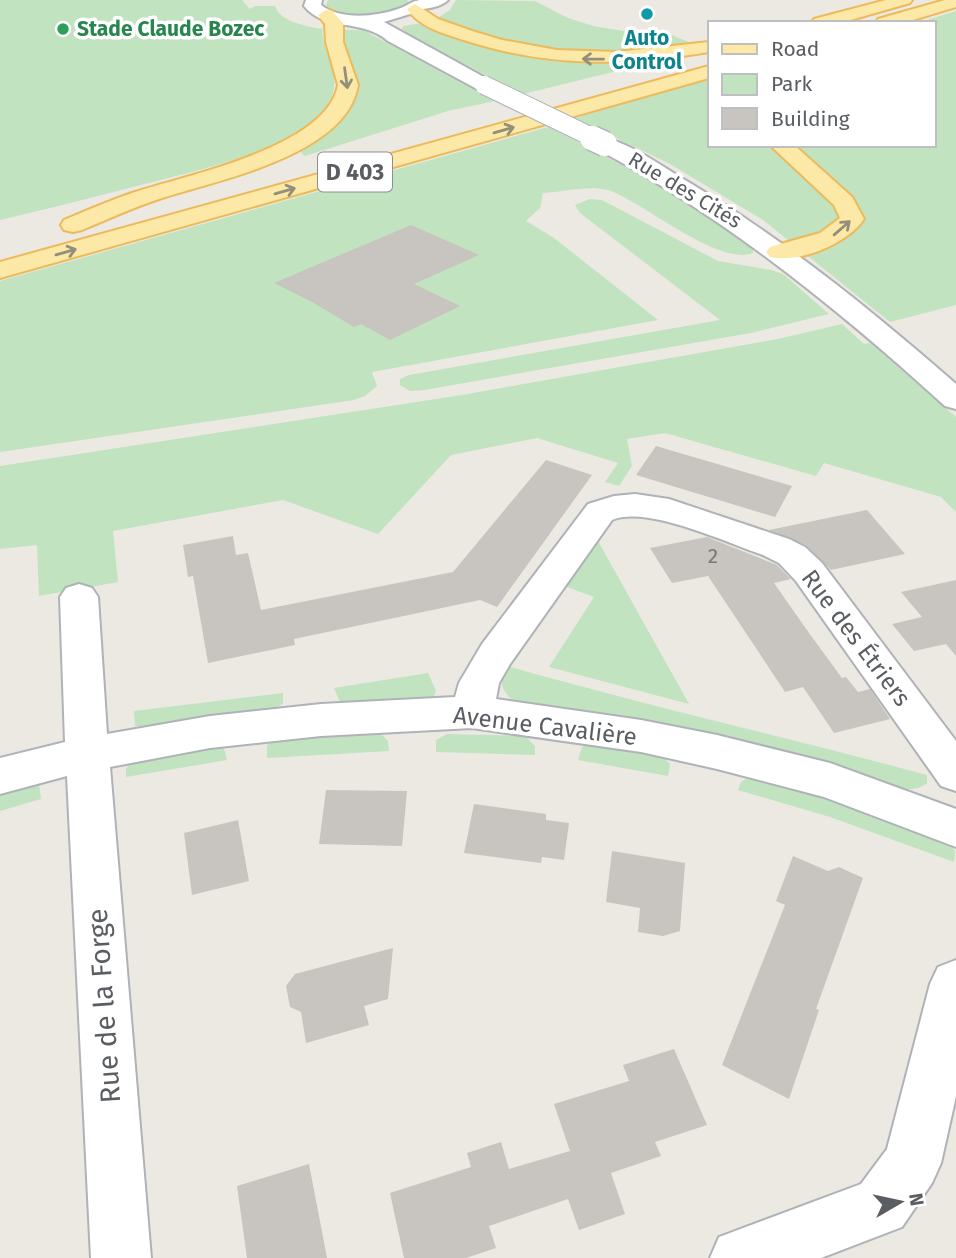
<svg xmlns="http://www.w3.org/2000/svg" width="956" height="1258" font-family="'Fira Sans',sans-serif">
  <rect width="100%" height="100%" fill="#ece9e2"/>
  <g fill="#c1e3bf">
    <path d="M0,0H242L250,9L255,6H275C280,22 306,26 322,29C323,54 343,76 330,100C304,151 181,174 129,188C86,199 43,210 0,220Z"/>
    <path d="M328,0H407L409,2C396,20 349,17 330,9L326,5Z"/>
    <path d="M456,0L535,1L568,18L593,26L630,32L669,34L696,45L606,56L510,45L436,19L450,10Z"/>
    <path d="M956,11V305L890,322L763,220L670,164L575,118L709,77V145H933V23H917Z"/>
    <path d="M423,23C453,34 484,47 515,54C559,64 604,64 649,60L650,63L523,94L413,38L402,29L403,26Z"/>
    <path d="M343,30H363L495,101L448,111L305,156L297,149C320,133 372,107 355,71C349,58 341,45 343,30Z"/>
    <path d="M548,127C622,163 687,201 753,249V253C719,267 642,201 608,190C589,185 563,192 543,193L540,208L526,221L554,238L658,320L372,372L377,386L365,396L354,400L0,452V281Z"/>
    <path d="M590,199L602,200L718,261L771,270L783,274L829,314L751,333L424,390L410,391L400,385V379L409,375L720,320L580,213L575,205Z"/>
    <path d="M842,324L864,344L870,343L956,417V512L941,497L824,463L816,476L665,433L627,439L632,466L619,486L605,482L618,463L537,438L451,455L378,534L283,500L113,531L118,582L39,596L37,545L0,549V466L462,395L778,339Z"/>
    <path d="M598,541L689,704L549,667L594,597L562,585Z"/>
    <path d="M504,665C644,705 786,737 927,775V783C908,798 880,781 860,774L521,706C505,697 496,683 504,665Z"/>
    <path d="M428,673L436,691L432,701L345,704L340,702L334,688Z"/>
    <path d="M283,693V703L273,711L148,727L135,726L134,711Z"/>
    <path d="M380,733L388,741L389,751L267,758V745L277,739Z"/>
    <path d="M447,734L525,736L535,746V755L436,752V740Z"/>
    <path d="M587,744L661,755L670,764L668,776L578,760L582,747Z"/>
    <path d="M218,746L224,749L227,760L126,777V769L131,762Z"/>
    <path d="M749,777L820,793L951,843L955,852L954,862L830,817L738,790L741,782Z"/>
    <path d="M33,782L39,784L41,799L0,811V791Z"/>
  </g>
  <g fill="#c8c4bf">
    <path d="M411,225L479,255L414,284L460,306L390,340L361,324L354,327L314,303L274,283Z"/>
    <path d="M656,446L792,486L775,517L636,475Z"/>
    <path d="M546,460L592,475L497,607L480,600L294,639L295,645L208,663L193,576L188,577L183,545L233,536L236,555L248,553L261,610L453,572Z"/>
    <path d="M867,510L905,554L831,570L806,545L769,530Z"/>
    <path d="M707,537L777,565L791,579L774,583L809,633L842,678L846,677L858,692L870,689L890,719L834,733L803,687L785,692L708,576L672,583L650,548Z"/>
    <path d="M956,580V656L946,644L914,651L892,624L922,617L901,592Z"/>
    <path d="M326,790L407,791L402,846L319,844Z"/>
    <path d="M474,804L546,814V820L569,823L564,860L542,857L541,863L464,853Z"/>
    <path d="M238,820L249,881L192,895L184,833Z"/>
    <path d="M612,851L685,863L680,931L663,936L638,932L640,908L606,902Z"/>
    <path d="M793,856L828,871L839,867L863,878L816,1009L819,1010L789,1099L722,1065L785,905L776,901Z"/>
    <path d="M393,948L388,999L364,1006L369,1025L306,1043L301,1012L290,1007L286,986L295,974Z"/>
    <path d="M674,1049L707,1125L655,1142L661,1156L611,1173L625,1214L579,1230L568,1199L489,1226L496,1248L466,1258H404L390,1193L471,1167L467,1153L501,1142L509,1169L570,1151L554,1104L629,1081L623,1065Z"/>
    <path d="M309,1164L327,1258H247L237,1186Z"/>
  </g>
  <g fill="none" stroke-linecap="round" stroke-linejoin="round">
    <g stroke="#afb3b7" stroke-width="4">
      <g id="minor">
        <path d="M419,0H448C441,7 423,11 413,8L411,5Z"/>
        <path d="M635,494L669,499L789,539L805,547L822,563L956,741V791L941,786L796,581L779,563L763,555C727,543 647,505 612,520L510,664L499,683L496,699L641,720L717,735L830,763L956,809V847L824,797L717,769L641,752L472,728L321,736L210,748L110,767L151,1258H91L67,776L0,794V758L65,742L60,597L66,588L79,584L92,588L98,597L107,734L210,716L321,704L455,697L459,683L482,644L588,504L614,496Z"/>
        <path d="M956,960V1096L941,1163L932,1183L902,1227L821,1258H710L719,1237L861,1184L887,1149L930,984L938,967Z"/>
      </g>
    </g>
    <g stroke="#afb3b7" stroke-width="4">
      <g id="tertiary">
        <path d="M306,0H322L321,5C340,20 375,17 398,9C413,4 409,0 428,0L423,10L384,22L491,81L494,85L491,89H477L388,41C362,18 325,32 304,6Z"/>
        <path d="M605,138C631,144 657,163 680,177C780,236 869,308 956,384V409L945,406C837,308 726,218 597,149L594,144L597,139Z"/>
      </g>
    </g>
    <g stroke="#ecba5b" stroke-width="4">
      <g id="primary">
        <path d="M886,0H912L910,3L840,23H812L814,19Z"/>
        <path d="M945,0H956V7L903,23H876L878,19Z"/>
        <path d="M415,4L438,19L472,31L502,40L557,50L616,52L709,42V52C626,66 548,67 467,41C445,34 421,28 407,9Z"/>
        <path d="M326,10L332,11L343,23V42L358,85C347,155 218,180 162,198C134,207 108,219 82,230L73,232L64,230L61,225L64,220C88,210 111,200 135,192C187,175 327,147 338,85L326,42L325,24L318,15Z"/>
        <path d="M709,66V78L0,278V262Z"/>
        <path d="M770,145H794L852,197L864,219C848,243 799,264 770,257L766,252L770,247L820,233L840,218L834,205Z"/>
      </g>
    </g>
    <use href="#minor" fill="#fff" fill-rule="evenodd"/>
    <use href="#tertiary" fill="#fff" fill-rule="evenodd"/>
    <use href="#primary" fill="#fce9a7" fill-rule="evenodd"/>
    <g stroke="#afb3b7" stroke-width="20" stroke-linecap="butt">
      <path id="tertiary-bridge-far1" d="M484,85L596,139"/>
    </g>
    <g stroke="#afb3b7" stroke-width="27" stroke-linecap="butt">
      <path id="tertiary-bridge" d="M592,138L605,144"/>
    </g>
    <use href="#tertiary-bridge-far1" stroke="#fff" stroke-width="18"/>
    <use href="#tertiary-bridge" stroke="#fff" stroke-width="24"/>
  </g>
  <defs><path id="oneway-shaft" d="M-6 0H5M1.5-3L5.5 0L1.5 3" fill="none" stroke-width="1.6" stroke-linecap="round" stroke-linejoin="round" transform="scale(1.75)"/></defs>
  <g stroke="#938f7a">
    <use href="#oneway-shaft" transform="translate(593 59) rotate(-179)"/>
    <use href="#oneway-shaft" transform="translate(346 78) rotate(82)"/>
    <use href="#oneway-shaft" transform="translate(504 130) rotate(-16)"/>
    <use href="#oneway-shaft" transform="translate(285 191) rotate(-16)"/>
    <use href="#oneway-shaft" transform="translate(842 228) rotate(-41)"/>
    <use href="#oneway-shaft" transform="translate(66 252) rotate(-16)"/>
  </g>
  <circle fill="#0f9aa8" stroke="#fff" stroke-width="2.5" cx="647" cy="14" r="7"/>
  <circle fill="#2e9e5b" stroke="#fff" stroke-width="2.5" cx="63" cy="29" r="7"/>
  <g text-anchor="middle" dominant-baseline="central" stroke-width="7" stroke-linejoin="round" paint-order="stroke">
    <g font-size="21" font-weight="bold" fill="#27864d" stroke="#fff" text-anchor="start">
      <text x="77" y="29">Stade Claude Bozec</text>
    </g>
    <g font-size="21" font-weight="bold" fill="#0d838f" stroke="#fff">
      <text x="647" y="38">Auto<tspan x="647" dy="24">Control</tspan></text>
    </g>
    <g font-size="21" fill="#5a5e62" stroke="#fff">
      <text transform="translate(685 190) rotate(31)">Rue des Cités</text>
    </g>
    <g font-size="21" fill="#767879">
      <text x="713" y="556">2</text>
    </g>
    <rect fill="#fff" stroke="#8c8e91" stroke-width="2" x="318" y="152.5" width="74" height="39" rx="5"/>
    <g font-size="23" font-weight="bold" fill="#5a5e62">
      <text x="355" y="172">D 403</text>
    </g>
    <g font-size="24" fill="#5a5e62" stroke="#fff">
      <text transform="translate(856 638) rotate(53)">Rue des Étriers</text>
      <text transform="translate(545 726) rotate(7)">Avenue Cavalière</text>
    </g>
    <g font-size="28" fill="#5a5e62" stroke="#fff">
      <text transform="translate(104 1006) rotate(-94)">Rue de la Forge</text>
    </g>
  </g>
  <rect x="708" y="21" width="228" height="126" fill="#ffffff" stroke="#bdbfc0" stroke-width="2"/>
  <rect x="722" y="44" width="35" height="10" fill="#fce9a7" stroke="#bdbfc0" stroke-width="2"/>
  <text x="771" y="56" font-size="21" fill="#5a5e62">Road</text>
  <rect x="722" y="74" width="35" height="21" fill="#c1e3bf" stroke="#bdbfc0" stroke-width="2"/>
  <text x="771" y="91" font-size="21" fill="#5a5e62">Park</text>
  <rect x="722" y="108" width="35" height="21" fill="#c8c4bf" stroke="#bdbfc0" stroke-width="2"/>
  <text x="771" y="126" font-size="21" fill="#5a5e62">Building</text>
  <g transform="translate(900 1202) rotate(81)" stroke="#ffffff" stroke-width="5" paint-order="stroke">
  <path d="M0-5L12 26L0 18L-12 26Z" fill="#5a5e62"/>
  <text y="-10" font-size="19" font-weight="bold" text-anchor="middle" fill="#5a5e62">N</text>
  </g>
</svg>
